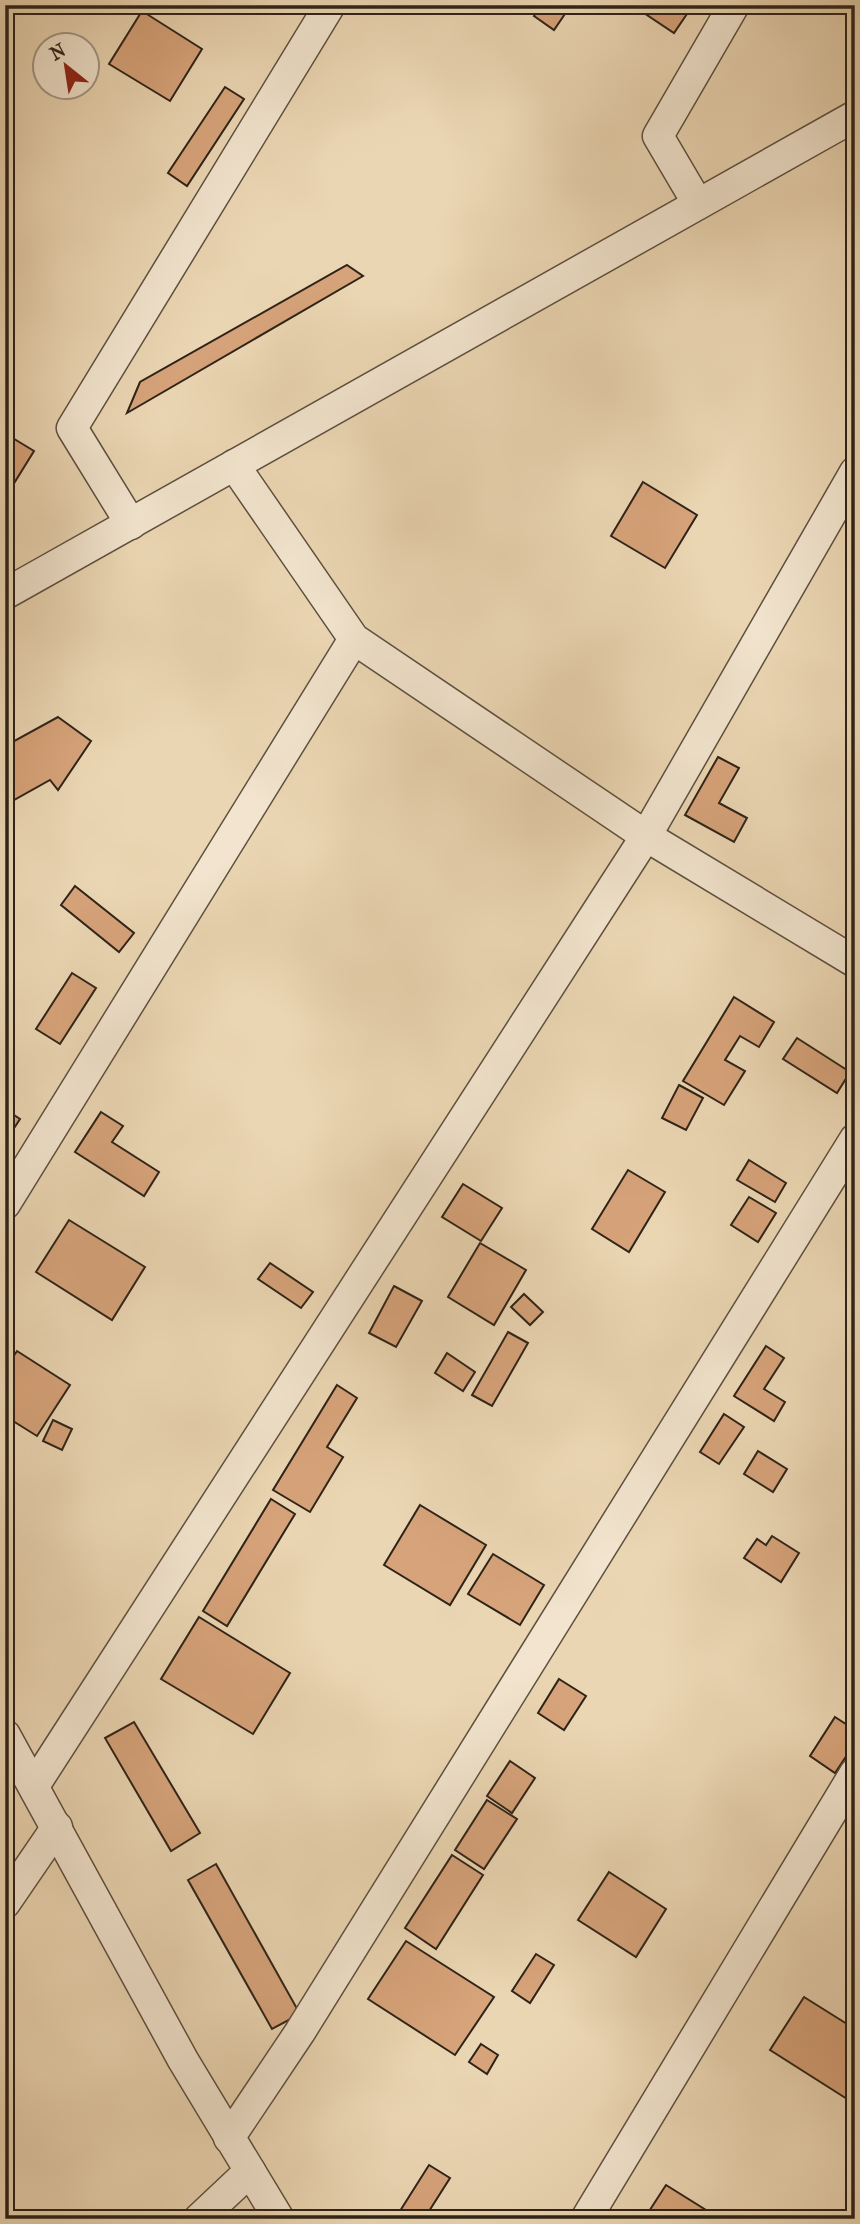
<svg xmlns="http://www.w3.org/2000/svg" width="860" height="2224" font-family="'IM FELL French Canon',serif">
  <rect width="100%" height="100%" fill="#ebd6b3"/>
  <filter id="stains"><feTurbulence type="fractalNoise" baseFrequency=".00286" numOctaves="4"/><feColorMatrix values="0 0 0 0 .2 0 0 0 0 .09 0 0 0 0 .02 0 0 0 .5 -.17"/></filter>
  <radialGradient id="worn" r=".72"><stop offset=".6" stop-color="#630" stop-opacity="0"/><stop offset="1" stop-color="#630" stop-opacity=".3"/></radialGradient>
  <g fill="#d7a37a" stroke="#2e2318" stroke-width="2">
    <path d="M541,5H571L554,30L534,16Z"/>
    <path d="M632,5H663L670,10L673,5H693L674,33Z"/>
    <path d="M142,11L202,49L170,101L109,64Z"/>
    <path d="M225,87L244,99L187,186L168,173Z"/>
    <path d="M347,265L363,276L127,413L140,382Z"/>
    <path d="M11,437L34,451L8,493L5,491V448Z"/>
    <path d="M643,482L697,515L665,568L611,536Z"/>
    <path d="M58,717L91,741L58,790L50,780L5,805V746Z"/>
    <path d="M718,757L739,768L719,803L747,818L734,842L685,815Z"/>
    <path d="M75,886L134,933L119,952L61,905Z"/>
    <path d="M72,973L96,988L60,1044L36,1029Z"/>
    <path d="M734,997L774,1022L759,1047L740,1036L725,1060L745,1071L724,1105L683,1081Z"/>
    <path d="M797,1038L850,1072L837,1093L783,1059Z"/>
    <path d="M679,1085L703,1098L686,1130L662,1118Z"/>
    <path d="M5,1109L20,1119L5,1142Z"/>
    <path d="M101,1112L123,1126L112,1142L159,1172L144,1196L75,1152Z"/>
    <path d="M749,1160L786,1183L775,1202L737,1180Z"/>
    <path d="M628,1170L665,1192L629,1252L592,1229Z"/>
    <path d="M463,1184L502,1208L481,1241L442,1217Z"/>
    <path d="M749,1197L776,1213L758,1242L731,1225Z"/>
    <path d="M69,1220L145,1267L112,1320L36,1272Z"/>
    <path d="M480,1243L526,1270L494,1325L448,1297Z"/>
    <path d="M270,1263L313,1292L301,1308L258,1279Z"/>
    <path d="M394,1286L422,1301L396,1347L369,1333Z"/>
    <path d="M524,1294L543,1312L530,1325L511,1307Z"/>
    <path d="M508,1332L528,1343L492,1406L472,1395Z"/>
    <path d="M766,1346L784,1358L764,1389L785,1402L774,1421L734,1396Z"/>
    <path d="M17,1351L70,1385L37,1436L5,1416V1369Z"/>
    <path d="M447,1353L475,1372L463,1391L435,1373Z"/>
    <path d="M337,1385L357,1398L327,1447L343,1457L310,1512L273,1490Z"/>
    <path d="M724,1414L744,1427L719,1464L700,1452Z"/>
    <path d="M53,1420L72,1429L62,1450L43,1441Z"/>
    <path d="M758,1451L787,1469L773,1492L744,1474Z"/>
    <path d="M271,1499L295,1514L227,1626L203,1611Z"/>
    <path d="M420,1505L486,1545L450,1605L384,1565Z"/>
    <path d="M772,1536L799,1553L781,1582L744,1558L757,1539L766,1545Z"/>
    <path d="M493,1554L544,1585L520,1625L468,1594Z"/>
    <path d="M199,1617L290,1673L253,1734L161,1679Z"/>
    <path d="M559,1679L586,1696L564,1730L538,1713Z"/>
    <path d="M835,1717L855,1730V1743L835,1773L810,1756Z"/>
    <path d="M134,1722L200,1833L171,1851L105,1738Z"/>
    <path d="M510,1761L535,1778L512,1813L487,1796Z"/>
    <path d="M487,1800L517,1819L484,1869L455,1850Z"/>
    <path d="M452,1855L483,1875L436,1949L405,1928Z"/>
    <path d="M216,1864L300,2014L272,2029L188,1880Z"/>
    <path d="M609,1872L666,1909L636,1957L578,1920Z"/>
    <path d="M406,1941L494,1997L455,2055L368,1999Z"/>
    <path d="M536,1954L554,1965L530,2003L512,1991Z"/>
    <path d="M804,1997L855,2029V2104L770,2050Z"/>
    <path d="M481,2044L498,2055L487,2074L469,2062Z"/>
    <path d="M429,2165L450,2178L424,2219H412L400,2211Z"/>
    <path d="M666,2185L714,2215L711,2219H644Z"/>
  </g>
  <g fill="none" stroke-linecap="round" stroke-linejoin="round">
    <g stroke="#5d503f" stroke-width="33">
      <g id="minor">
        <path d="M698,204L658,136L734,5"/>
        <path d="M234,465L354,639L646,836L855,962"/>
        <path d="M131,524L72,428L330,5"/>
        <path d="M5,594L855,116"/>
        <path d="M5,1204L354,639"/>
        <path d="M5,1735L183,2060L279,2219"/>
        <path d="M34,1786L646,836L855,472"/>
        <path d="M5,1903L57,1827"/>
        <path d="M229,2138L300,2032L855,1139"/>
        <path d="M199,2219L250,2171"/>
        <path d="M586,2219L855,1773"/>
      </g>
    </g>
    <use href="#minor" stroke="#f2e4ce" stroke-width="30"/>
  </g>
  <rect width="860" height="2224" fill="none" stroke="#ebd6b3" stroke-width="28"/>
  <rect x="7" y="7" width="846" height="2210" fill="none" stroke="#2e2318" stroke-width="3.5"/>
  <rect x="14" y="14" width="832" height="2196" fill="none" stroke="#2e2318" stroke-width="2"/>
  <g transform="translate(66 66) rotate(330)"><circle r="33" fill="#f2e4ce" stroke="#a49785" stroke-width="2"/>
  <path d="M0-5L12 26L0 18L-12 26Z" fill="#8f2418"/>
  <text y="-10" font-size="19" font-weight="bold" text-anchor="middle" fill="#2e2318">N</text>
  </g>
  <rect width="100%" height="100%" filter="url(#stains)"/>
  <rect width="100%" height="100%" fill="url(#worn)"/>
</svg>
